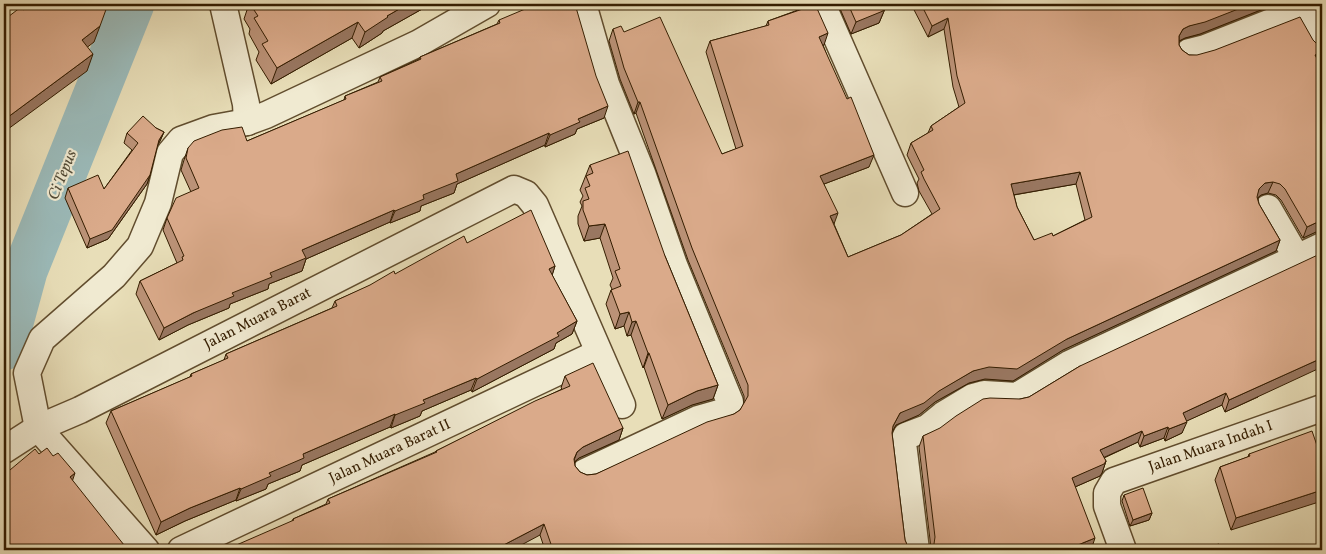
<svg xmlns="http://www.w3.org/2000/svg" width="1326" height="554" font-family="Vollkorn,serif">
  <rect width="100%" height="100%" fill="#e8deb8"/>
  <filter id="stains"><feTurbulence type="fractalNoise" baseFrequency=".004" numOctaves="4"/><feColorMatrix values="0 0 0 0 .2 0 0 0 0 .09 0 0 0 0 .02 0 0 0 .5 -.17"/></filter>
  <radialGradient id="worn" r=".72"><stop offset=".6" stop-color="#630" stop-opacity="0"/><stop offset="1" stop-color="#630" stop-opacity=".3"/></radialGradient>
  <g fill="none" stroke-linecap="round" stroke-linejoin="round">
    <path stroke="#9bbab9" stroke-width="45" d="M4,348L25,271L132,4"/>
    <g stroke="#614d2e" stroke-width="29">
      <g id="minor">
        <path d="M223,4L246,104L247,122L266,115L419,43L487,4"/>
        <path d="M583,4L606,84L642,173L674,265L730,402L726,411L698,419L585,472"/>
        <path d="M822,4L905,193"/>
        <path d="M1300,4L1322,44"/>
        <path d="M1189,52L1205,48L1304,9"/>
        <path d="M1268,208L1297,258"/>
        <path d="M4,450L38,428L80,410L514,189L526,194L535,205L622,405"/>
        <path d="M146,550L38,428L27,373L42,339L114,276L140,246L158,203L170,153L181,140L214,128L247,122"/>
        <path d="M181,550L598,353"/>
        <path d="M916,550L903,443L906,436L927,428L943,415L973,397L984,394L1017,396L1069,364L1322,246"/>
        <path d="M1123,550L1107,506V493L1114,481L1322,408"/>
      </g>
    </g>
    <use href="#minor" stroke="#f0ead1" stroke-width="26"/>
  </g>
  <g fill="#bb9277" stroke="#341d00" fill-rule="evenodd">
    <path d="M249,4H431L383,31L382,33L359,48L352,38L271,84L256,60L259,52L249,34L250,29L244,19Z"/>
    <path d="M805,4H815L824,45H823L869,167L824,184L834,224L848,257L901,235L932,214L919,191L917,183L919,179L907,155L911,143L928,133L931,126L959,107L953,87L944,29L928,37L911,4H1276L1200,34L1185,38L1179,41V45L1182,50L1189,55L1319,63L1322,68V231L1316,232L1303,238L1281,200L1276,195L1268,193L1261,195L1258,198L1259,204L1280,240L1276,251L1063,350L1013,381L985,379L969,383L935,402L919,415L896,425L892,433L905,540L908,547L912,550H545L540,535L292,521L293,519L326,504L328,499L435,452L436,451L562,389L561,388L565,376L623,428L619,440L579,458L575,462V466L580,472L587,475L596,474L734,414L740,410L744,404V396L688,260L636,113L634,114L620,79L609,41L613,29L624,32L722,154L736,149L706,52L710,41L766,26L768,21L806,7ZM1076,184L1085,220L1053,236L1034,240L1017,207L1014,195Z"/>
    <path d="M838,4H887L879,23L851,34Z"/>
    <path d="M1318,4H1322V12Z"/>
    <path d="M499,20L604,118L577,129L575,134L545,147V145L457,184L454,193L421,206L420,211L390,223V222L306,259L302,271L269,284L268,289L230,304L229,308L188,325L159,340L136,294L140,281L177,263L163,230L167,218L191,192L181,170L184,160L188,148L247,141L344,100L345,96L378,82L380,77L419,59L420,57L497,24Z"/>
    <path d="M156,128L164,132L160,141L157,146L150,175L147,184L108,239L87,248L65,198L68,188L104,189L132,150L124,143L127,133Z"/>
    <path d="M590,165L665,256L718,385L713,399L692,405L662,419L644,367L643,368L631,335L627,336L624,326L615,329L606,304L611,290L612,289L610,285L613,278L600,238L584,241L578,224V216L582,206L580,202L583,196L580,190Z"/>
    <path d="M467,243L555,266L552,275L577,321L572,334L556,343L554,349L472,392L471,390L422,411L420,416L391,428L390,427L302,465L300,471L268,484L266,489L236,501V500L185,521L156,535L106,423L111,411L190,377L191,374L224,360L226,354L332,308L335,301Z"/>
    <path d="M1080,366L1258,397L1225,412L1222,405L1186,421L1182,433L1165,441L1164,438L1140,447L1138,442L1104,458L1106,461L1102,473L1100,476L1075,487L1091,550L931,548L919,447L923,436L1020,399L1029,397Z"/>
    <path d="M1249,454L1322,460L1231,530L1215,480L1220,467L1248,457Z"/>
    <path d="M1124,495L1152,513L1149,520L1130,526L1122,501Z"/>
  </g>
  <g fill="#997761" stroke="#341d00">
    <path d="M408,4H431L383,31L382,33L359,48L365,32L387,16Z"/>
    <path d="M886,4H887L879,23L851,34L856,22Z"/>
    <path d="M1251,4H1276L1200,34L1185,38L1179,41V36L1183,29L1189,26Z"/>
    <path d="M948,18L944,29L928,37L932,26Z"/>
    <path d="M358,22L352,38L271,84L277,68Z"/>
    <path d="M100,26L94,42L76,56L82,40Z"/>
    <path d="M828,33L824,45L815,48L819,37Z"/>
    <path d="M1322,52V61L1311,67L1315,55Z"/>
    <path d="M93,54L87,71L4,132V120Z"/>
    <path d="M638,102H640L636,113L634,114Z"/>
    <path d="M608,106L604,118L577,129L575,134L545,147L550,135L578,119Z"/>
    <path d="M164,132L160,141L155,150L159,140Z"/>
    <path d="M549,133L545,145L457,184L454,193L421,206L420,211L390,223L395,211L423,195L456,174Z"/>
    <path d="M874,155L869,167L816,187L820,176Z"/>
    <path d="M1080,172L1076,184L1007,196L1011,184Z"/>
    <path d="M150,175L147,184L108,239L87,248L90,239Z"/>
    <path d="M1273,182L1268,193L1261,195L1255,200L1259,189L1265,183Z"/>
    <path d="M394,210L390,222L306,259L302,271L269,284L268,289L230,304L229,308L188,325L159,340L164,328L232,293L302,250Z"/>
    <path d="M838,213L834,224L830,216Z"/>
    <path d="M1322,220V231L1316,232L1303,238L1307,227Z"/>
    <path d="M605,224L600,238L584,241L589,226Z"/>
    <path d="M1280,240L1276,251L1063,350L1013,381L985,379L969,383L935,402L919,415L896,425L889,437L893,426L900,413L973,371L1067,339Z"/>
    <path d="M555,266L551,279L549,269Z"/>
    <path d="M629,312L624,326L615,329L620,314Z"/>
    <path d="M577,321L572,334L556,343L554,349L472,392L477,379Z"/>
    <path d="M636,321L631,335L627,336L632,322Z"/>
    <path d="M648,353H649L644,367L643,368Z"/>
    <path d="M1322,358V367L1225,412L1229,400Z"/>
    <path d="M476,378L471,390L422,411L420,416L391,428L395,415L423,400Z"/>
    <path d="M718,385L713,399L692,405L662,419L668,405L697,391Z"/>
    <path d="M1226,393L1222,405L1178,425L1183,413Z"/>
    <path d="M395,414L390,427L302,465L300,471L268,484L266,489L236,501L241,489L303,454Z"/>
    <path d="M1187,422L1182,433L1165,441L1169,429Z"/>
    <path d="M1168,427L1164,438L1140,447L1144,436Z"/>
    <path d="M623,428L619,440L579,458L573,463L577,452L583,447Z"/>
    <path d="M1142,431L1138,442L1096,461L1100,450Z"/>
    <path d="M1106,461L1102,473L1100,476L1068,490L1072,478Z"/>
    <path d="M75,473L70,488V477Z"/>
    <path d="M240,488L236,500L185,521L156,535L161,522L190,508Z"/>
    <path d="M1322,490V501L1231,530L1236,518Z"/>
    <path d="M1152,513L1149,520L1130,526L1133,520Z"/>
    <path d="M544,524L540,535L512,550H494Z"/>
    <path d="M1095,538L1091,550H1067L1068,549Z"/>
  </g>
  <g fill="#daaa8a" stroke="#341d00" fill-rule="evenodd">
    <path d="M31,4H108L100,26L82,40L93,54L4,120V20L21,7L23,10Z"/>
    <path d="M250,4H408L387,16L388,17L365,32L358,22L277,68L262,44L268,41L254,18L258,16Z"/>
    <path d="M537,4H575L596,76L608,106L578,119L580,122L550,135L549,133L456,174L458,181L423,195L424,199L395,211L394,210L302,250L306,258L270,273L272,277L232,293L234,296L193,313L164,328L140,281L183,260L182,257L184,256L167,218L176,198L199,188L186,158L188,148L194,141L222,130L242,127L247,141L346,99L345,96L382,81L380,77L421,59L420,57L500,23L499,20Z"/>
    <path d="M814,4H815L828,33L819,37L847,99L851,97L874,155L820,176L838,213L830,216L848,257L901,235L940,209L924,179L921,172L924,170L911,143L933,130L931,126L965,103L957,76L948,18L932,26L921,4H1251L1205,22L1189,26L1183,29L1179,36V45L1182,50L1189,55H1197L1215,50L1300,17L1313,40L1318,45L1322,46V52L1315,55L1322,68V81L1321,82L1322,84V220L1307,227L1285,189L1280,184L1273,182L1265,183L1259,189L1257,197L1259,204L1280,240L1067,339L1017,369L989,367L973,371L939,391L924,403L900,413L893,426L892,433L905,540L908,547L912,550H553L544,524L494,550H225L294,520L293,519L330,503L328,499L437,452L436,451L535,401L570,386L565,376L593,363L623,428L583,447L577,452L574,459L575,466L580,472L587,475L596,474L707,422L734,414L740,410L748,396V385L692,248L640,102H638L624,68L613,29L621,26L624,32L660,17L722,154L743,146L710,41L769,25L768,21L814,5ZM1080,172L1092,217L1053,236L1052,233L1034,240L1017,207L1011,184Z"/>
    <path d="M848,4H886L883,11L856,22Z"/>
    <path d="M143,116L156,128L164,132L159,140L150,175L112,230L90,239L68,188L98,175L104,189L138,143L127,133Z"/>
    <path d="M628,151L665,256L718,385L697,391L668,405L649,353H648L636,321L632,322L629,312L620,314L611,290L621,286L615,271L620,269L605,224L589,226L583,210V201L589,199L585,188L590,186L586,176L593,173L590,165Z"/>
    <path d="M531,210L555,266L549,269L577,321L557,333L559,336L477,379L476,378L423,400L425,403L395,415V414L303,454L304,458L269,473L271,476L241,489L240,488L190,508L161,522L111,411L192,376L191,374L228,358L226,354L337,306L335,301L370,285L394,271L395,274L464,236L467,243Z"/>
    <path d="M1322,253V358L1229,400L1226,393L1183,413L1187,422L1169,429L1168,427L1144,436L1142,431L1100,450L1106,461L1104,464L1072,478L1095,538L1068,549V550H929L934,544L935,537L923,436L940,428L956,416L983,399L990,398L1020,399L1029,397L1080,366Z"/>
    <path d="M1312,431L1322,460V490L1236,518L1220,467L1250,456L1249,454Z"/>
    <path d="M47,448L53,456L58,453L75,473L70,477L128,550H4V475L35,449L39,454Z"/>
    <path d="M1143,488L1152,513L1133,520L1124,495Z"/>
    <path d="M1219,544L1220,550H1196Z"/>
  </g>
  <g text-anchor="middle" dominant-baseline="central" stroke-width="4.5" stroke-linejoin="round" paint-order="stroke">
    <g font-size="15" fill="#341d00" stroke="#f0ead1">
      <text transform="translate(258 319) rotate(-27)">Jalan Muara Barat</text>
      <text transform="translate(1211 447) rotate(-19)">Jalan Muara Indah I</text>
      <text transform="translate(390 452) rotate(-25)">Jalan Muara Barat II</text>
    </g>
    <g font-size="16" font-style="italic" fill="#534c38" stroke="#f0ead1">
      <text transform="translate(63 175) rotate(-68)">Ci Tepus</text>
    </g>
  </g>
  <rect width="1326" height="554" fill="none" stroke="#e8deb8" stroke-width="20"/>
  <rect x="5" y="5" width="1316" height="544" fill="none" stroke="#341d00" stroke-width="2.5"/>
  <rect x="10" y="10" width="1306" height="534" fill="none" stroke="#341d00"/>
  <rect width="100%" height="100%" filter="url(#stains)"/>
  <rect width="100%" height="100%" fill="url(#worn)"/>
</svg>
